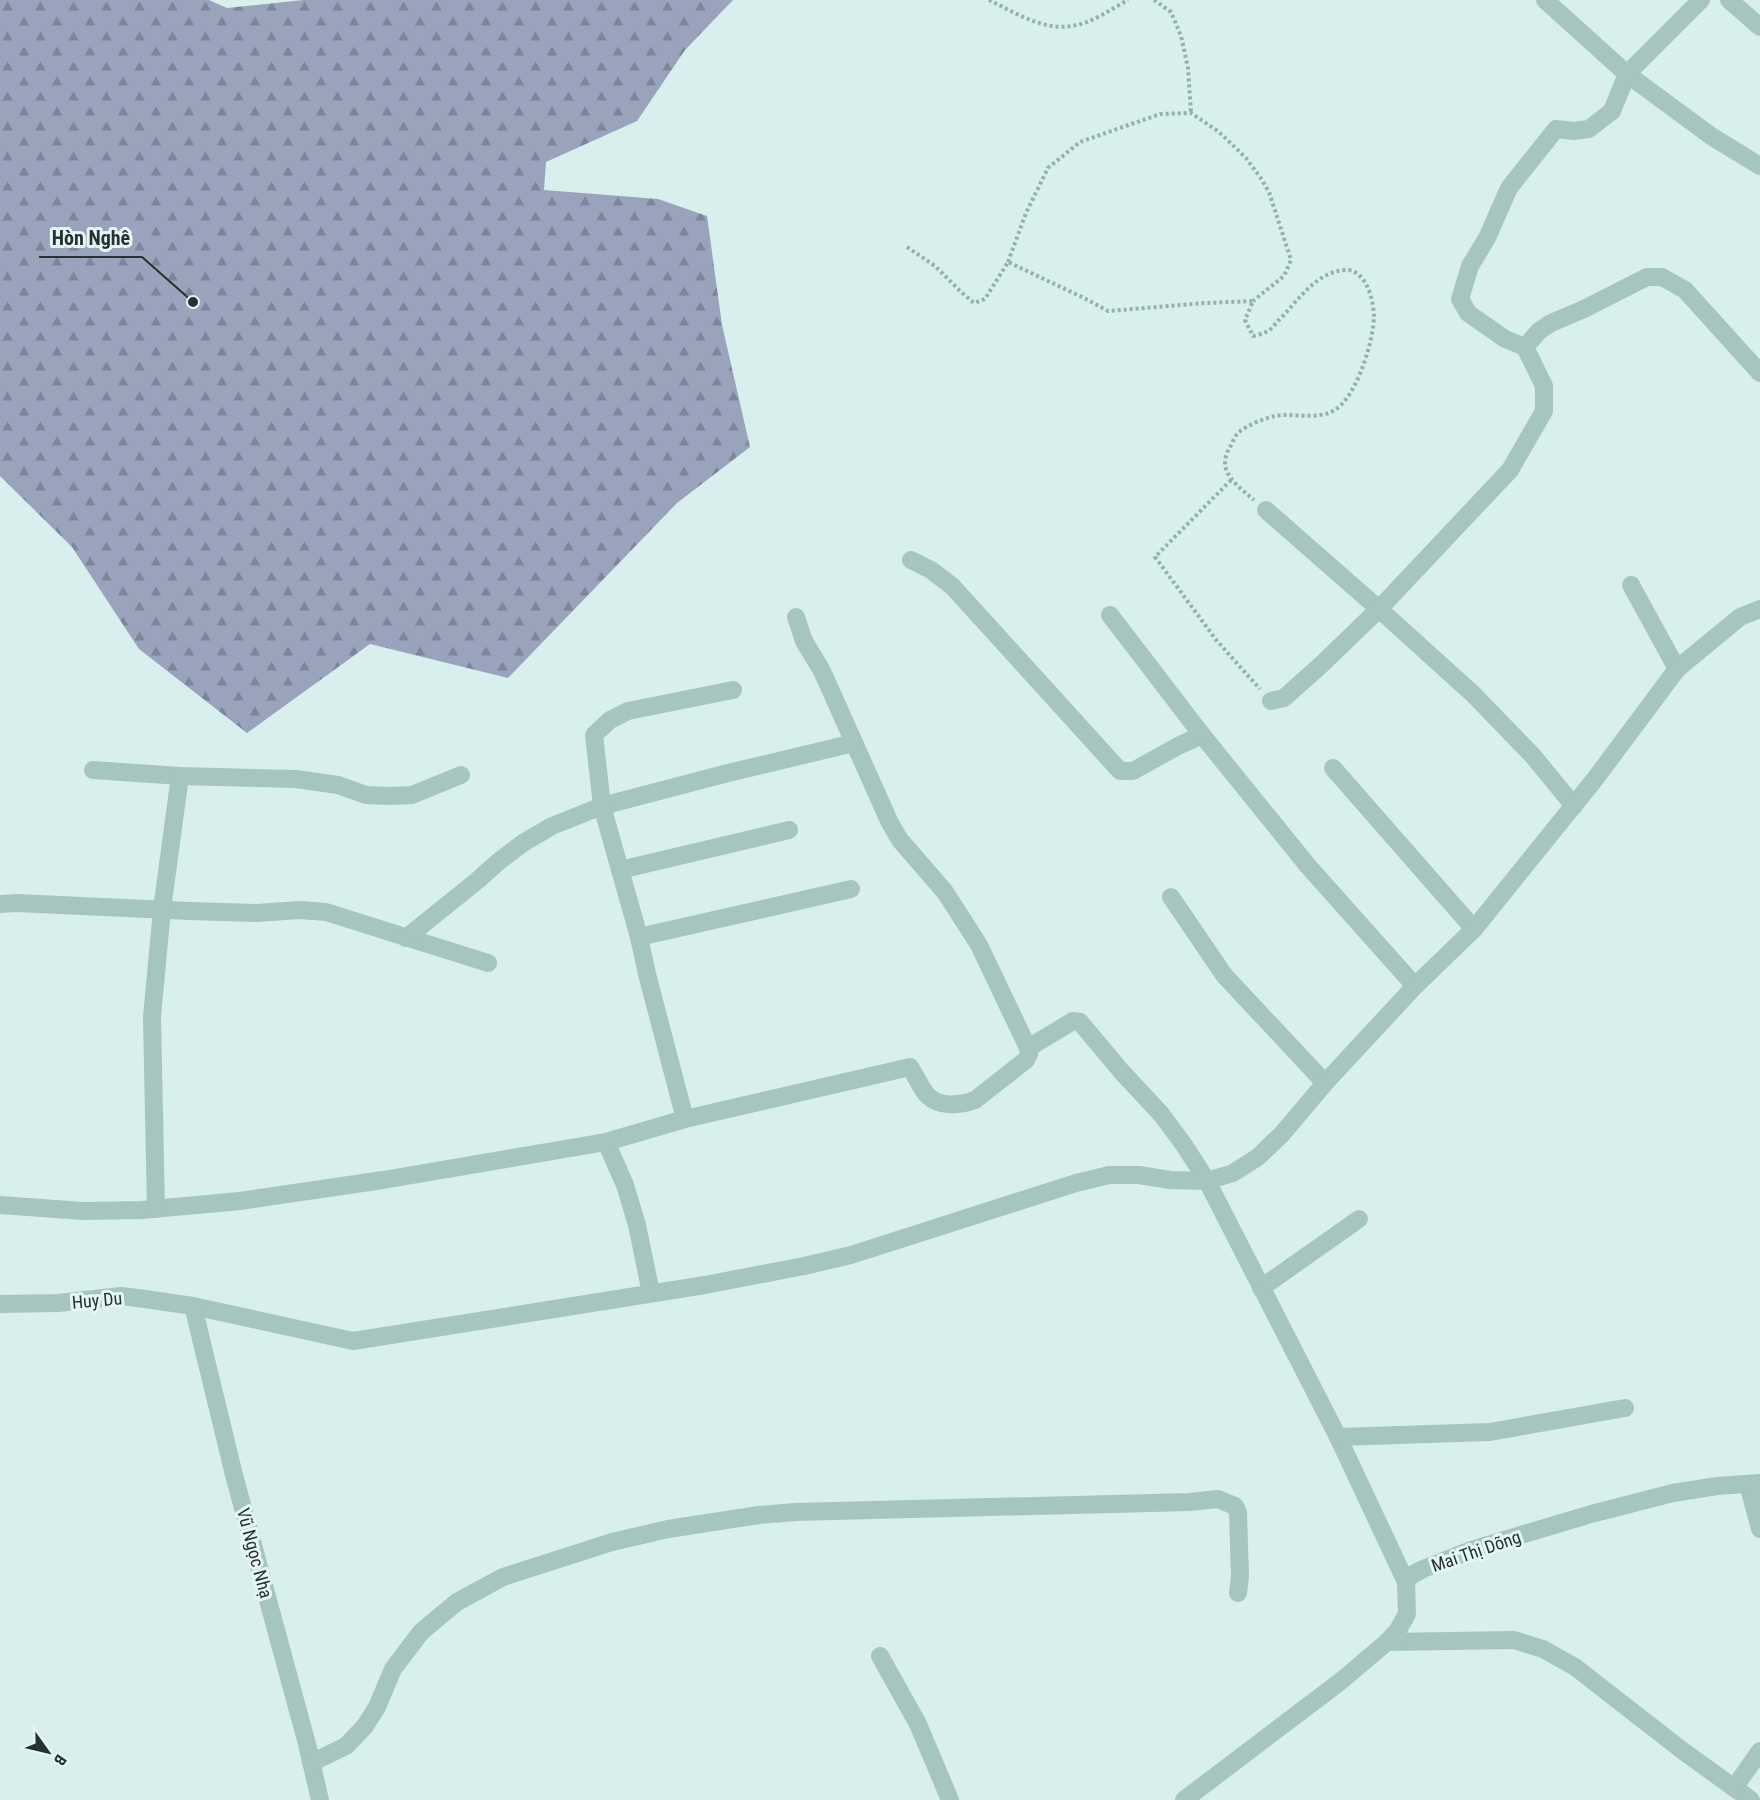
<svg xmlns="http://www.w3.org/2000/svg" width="1760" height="1800" font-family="'Roboto Condensed',sans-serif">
  <defs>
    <pattern id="forest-firs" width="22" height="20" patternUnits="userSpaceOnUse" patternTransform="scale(1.5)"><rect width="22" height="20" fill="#9aa3bc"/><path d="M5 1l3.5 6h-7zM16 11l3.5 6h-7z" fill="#7d8599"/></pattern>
  </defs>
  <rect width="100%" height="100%" fill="#d8efed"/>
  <path fill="url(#forest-firs)" d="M0,0H209L227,8L303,0H733L685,50L637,121L546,162L544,190L658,199L707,216L722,325L750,447L677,503L508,678L370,644L247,733L139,649L72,547L0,476Z"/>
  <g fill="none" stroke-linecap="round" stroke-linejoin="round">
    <g stroke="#90b1ac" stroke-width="4" stroke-dasharray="3 3" stroke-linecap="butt">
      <path d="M989,0C1016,13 1046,33 1077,25C1093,22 1113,8 1128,0"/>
      <path d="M1154,0L1171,12L1181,36L1188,68L1191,113"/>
      <path d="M907,247L935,266L960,291L974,303L985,299L1008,262L1084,298L1108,311L1205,303L1253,301L1245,320L1253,336C1257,335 1262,334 1266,332C1271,330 1275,324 1279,320C1298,301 1317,270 1347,270C1356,270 1363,278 1367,286C1371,294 1374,308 1374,317C1373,342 1359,387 1341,405C1323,423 1296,412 1275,416C1263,419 1247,425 1238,433C1234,437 1232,444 1229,449C1216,472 1238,486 1254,500"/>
      <path d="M1008,262L1026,213L1048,168L1080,142L1160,114L1191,113L1219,132L1246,158L1260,177L1269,192L1291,260L1284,276L1253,301"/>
      <path d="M1231,480L1155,557L1217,641L1260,689"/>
    </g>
    <g stroke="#a6c5c1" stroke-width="18">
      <path d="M1545,0L1627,74L1711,136L1760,166"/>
      <path d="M1701,0L1627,74L1612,111L1589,129L1574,131L1556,129L1509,188L1487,238L1470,266L1460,299L1468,313L1505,339L1525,347L1539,331L1551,323L1584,309L1647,277H1662L1685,290L1760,373"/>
      <path d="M1729,0L1760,27"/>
      <path d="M1266,510L1379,609L1473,694L1533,756L1574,806"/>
      <path d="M911,560L931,570L952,586L1120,771H1133L1178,746L1202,735L1308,866L1415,986"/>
      <path d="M1631,585L1677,669"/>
      <path d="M1110,615L1202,735"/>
      <path d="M796,617L804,641L822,671L890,823L900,840L945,892L979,945L1028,1048L1073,1021L1080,1022L1121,1071L1161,1114L1184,1145L1207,1181L1338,1437L1406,1582"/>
      <path d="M1271,701L1284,698L1322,664L1379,609L1510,470L1544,411V386L1525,347"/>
      <path d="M1333,768L1474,929"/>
      <path d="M93,770L180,776L296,779L338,785L366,795L389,796L412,795L461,775"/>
      <path d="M620,870L789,830"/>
      <path d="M1171,897L1224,975L1325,1083"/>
      <path d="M0,904L17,903L190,911L256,913L300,910L326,912L488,963"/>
      <path d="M639,937L851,889"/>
      <path d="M406,938L478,880L498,862L523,843L552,826L602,806L728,773L854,743"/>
      <path d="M685,1119L647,974L639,937L602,806L594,735L610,720L628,711L733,690"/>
      <path d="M606,1142L625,1185L637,1225L651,1293"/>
      <path d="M0,1205L83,1211L142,1210L240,1201L383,1180L606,1142L685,1119L910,1067C916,1076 921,1089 928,1096C940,1108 961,1105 975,1100L1026,1060L1029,1054L1028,1048"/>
      <path d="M156,1209L152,1017L162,909L180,776"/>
      <path d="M1261,1288L1359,1219"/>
      <path d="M0,1304L58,1303L121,1296L145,1299L193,1306L353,1341L705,1285L804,1266L851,1255L1076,1183L1109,1175H1139L1170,1180L1207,1181L1233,1173L1258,1157L1282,1134L1325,1083L1415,986L1474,929L1595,779L1677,669L1740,617L1760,609"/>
      <path d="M193,1306L234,1475L307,1744L320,1800"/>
      <path d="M1338,1437L1490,1432L1625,1408"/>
      <path d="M1748,1484L1760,1529"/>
      <path d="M1387,1642L1514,1640L1543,1649L1575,1667L1683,1751L1751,1800"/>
      <path d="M880,1656L918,1724L950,1800"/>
      <path d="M311,1763L346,1746L365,1726L377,1707L393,1669L421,1632L457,1602L503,1577L612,1542L668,1529L759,1515L796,1512L1190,1502L1218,1499L1235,1506L1238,1513L1240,1576L1238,1593"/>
      <path d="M1734,1788L1760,1751"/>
      <path d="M1184,1800L1341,1681L1387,1642L1398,1630L1407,1614L1406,1582L1412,1575L1423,1569L1471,1550L1591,1514L1673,1493L1717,1486L1760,1483"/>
    </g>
  </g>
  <g text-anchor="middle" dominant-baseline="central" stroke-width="6" stroke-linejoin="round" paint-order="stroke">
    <g font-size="18" fill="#26322f" stroke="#e4f7f6">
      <text transform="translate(97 1300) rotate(-5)">Huy Du</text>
      <text transform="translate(1476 1551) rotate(-19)">Mai Thị Dõng</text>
      <text transform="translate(255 1553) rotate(75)">Vũ Ngọc Nhạ</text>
    </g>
  </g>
  <path fill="none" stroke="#26322f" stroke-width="2" d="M193 302L142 257H39"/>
  <circle fill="#26322f" stroke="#e4f7f6" stroke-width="2" cx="193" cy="302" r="6"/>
  <g font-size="20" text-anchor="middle" font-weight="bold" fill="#26322f" stroke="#e4f7f6" stroke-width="6" stroke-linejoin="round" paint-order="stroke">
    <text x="91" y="245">Hòn Nghê</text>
  </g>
  <g transform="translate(48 1752) rotate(124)" stroke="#e4f7f6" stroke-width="4.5" paint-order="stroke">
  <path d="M0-4.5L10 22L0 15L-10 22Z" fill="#26322f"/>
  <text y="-9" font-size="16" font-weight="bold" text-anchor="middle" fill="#26322f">B</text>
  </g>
</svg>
